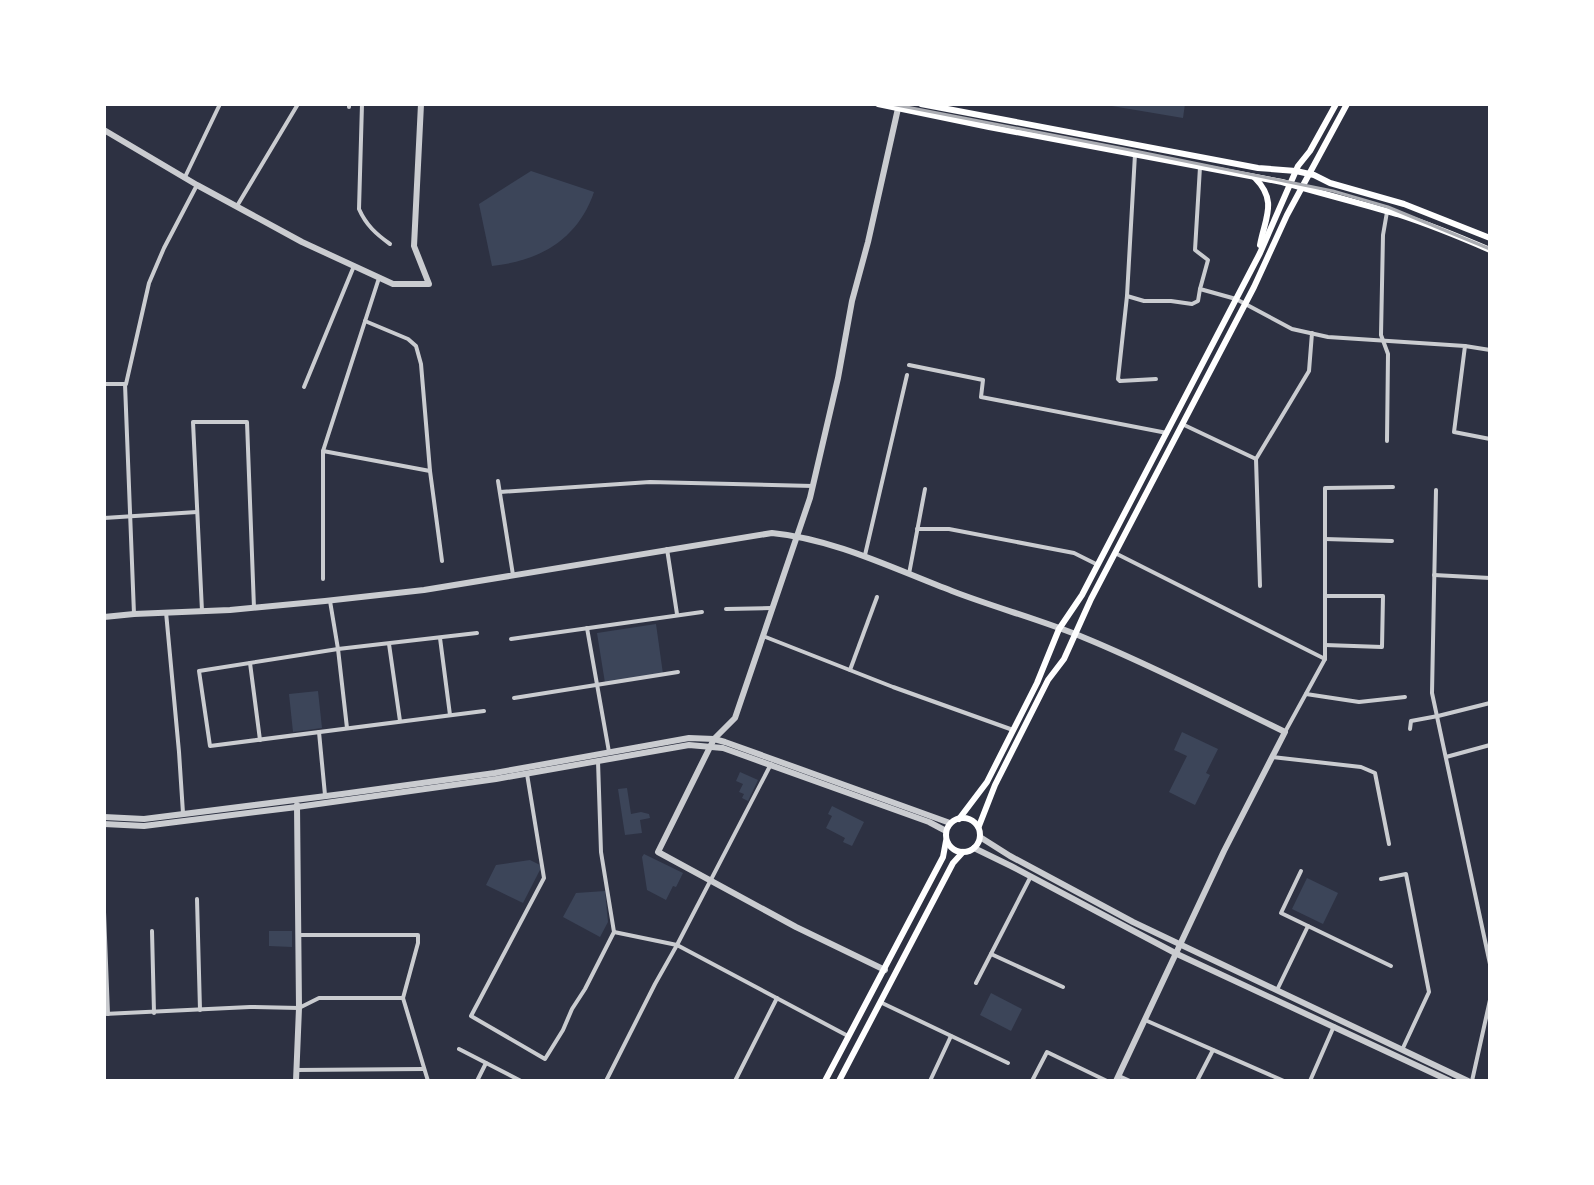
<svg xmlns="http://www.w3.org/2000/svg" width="1594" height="1185" font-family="Barlow,sans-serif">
  <rect width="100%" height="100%" fill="#2d3142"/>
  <g fill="#3c4559">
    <path d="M1100,104H1185L1183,118Z"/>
    <path d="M531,171L594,192C578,239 540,261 492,266L479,204Z"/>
    <path d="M656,624L663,674L605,683L597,633Z"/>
    <path d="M318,691L322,728L293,732L289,694Z"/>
    <path d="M1182,732L1218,749L1206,773L1210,775L1195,805L1169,792L1187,756L1174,750Z"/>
    <path d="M740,772L758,780L748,801L742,798L744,794L739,792L743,784L736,781Z"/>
    <path d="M627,788L631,814L641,812L649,814L650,818L640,820L642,833L625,835L618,789Z"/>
    <path d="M832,806L864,822L852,846L843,842L845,838L826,828L832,816L828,814Z"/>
    <path d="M644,854L683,873L676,887L673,886L666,900L647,890L642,857Z"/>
    <path d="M530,860L542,866L523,903L486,885L496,865Z"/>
    <path d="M1307,878L1338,893L1323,924L1292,909Z"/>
    <path d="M605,891L608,922L600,937L563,917L576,893Z"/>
    <path d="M269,931H292V947L269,946Z"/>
    <path d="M991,993L1022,1009L1011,1031L980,1015Z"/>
  </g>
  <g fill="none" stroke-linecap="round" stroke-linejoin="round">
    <g stroke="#caccd0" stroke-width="4">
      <path d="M349,104V107"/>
      <path d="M362,104L359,209C366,225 376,234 390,244"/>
      <path d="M1135,154L1127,296L1144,301H1171L1192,304L1198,301L1200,289"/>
      <path d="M1200,167L1195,250L1208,260L1200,289L1236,299L1292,329L1328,337L1465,346L1454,432L1490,439"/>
      <path d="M185,177L220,104"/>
      <path d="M237,206L298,104"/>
      <path d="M1387,212L1383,235L1381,335L1388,354L1387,441"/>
      <path d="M1127,296L1118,379L1120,381L1156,379"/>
      <path d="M365,321L408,339L416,346L421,364L430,471L442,561"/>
      <path d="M1465,346L1490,350"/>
      <path d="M909,365L983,380L981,397L1167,433"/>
      <path d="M104,384H125L134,614"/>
      <path d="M126,384L149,283L164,248L197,185"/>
      <path d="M304,387L354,266"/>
      <path d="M1182,424L1256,459L1260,586"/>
      <path d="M323,451L430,471"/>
      <path d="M1256,459L1309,371L1312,333"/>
      <path d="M498,481L513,575"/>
      <path d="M1436,490L1432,693L1490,964"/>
      <path d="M500,492L650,482L813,486"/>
      <path d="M104,518L197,512"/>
      <path d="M917,529H949L1074,553L1098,565"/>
      <path d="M1325,539L1392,541"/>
      <path d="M667,549L677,614"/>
      <path d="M1115,553L1325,659"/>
      <path d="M865,555L907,375"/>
      <path d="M909,574L925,489"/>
      <path d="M1434,575L1490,578"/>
      <path d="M323,579V451L379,278"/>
      <path d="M330,601L338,649L347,728"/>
      <path d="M726,609L771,608"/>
      <path d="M202,611L193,422H247L254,608"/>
      <path d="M166,612L179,752L183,813"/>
      <path d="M587,628L609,752"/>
      <path d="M477,633L338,649L199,671L210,746L484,711"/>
      <path d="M763,636L893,687L1013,730"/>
      <path d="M440,638L450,715"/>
      <path d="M511,639L702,612"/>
      <path d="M389,644L400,721"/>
      <path d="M1325,645L1382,647L1383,596H1325"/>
      <path d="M250,663L260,740"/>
      <path d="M850,670L877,597"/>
      <path d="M1306,694L1359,702L1405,697"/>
      <path d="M514,698L678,672"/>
      <path d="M1410,729L1411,721L1438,716L1490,703"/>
      <path d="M319,732L325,795"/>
      <path d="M1285,732L1325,659V488L1393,487"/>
      <path d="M1272,757L1361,767L1375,773L1389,844"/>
      <path d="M1446,757L1490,745"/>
      <path d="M527,774L544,878L471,1016L545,1059L563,1030L572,1009L585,989L614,932L601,852L598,761"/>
      <path d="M1381,879L1406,874L1429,992L1402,1050"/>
      <path d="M197,899L200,1010"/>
      <path d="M104,912L108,1014"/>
      <path d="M1308,926L1391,966"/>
      <path d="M152,931L154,1013"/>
      <path d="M614,932L677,945L771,764"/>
      <path d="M298,935H418V943L403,998L428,1081"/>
      <path d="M991,954L1063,987"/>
      <path d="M976,983L1031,876"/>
      <path d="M1277,990L1308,926L1281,913L1301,871"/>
      <path d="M880,1002L1008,1063"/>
      <path d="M104,1014L250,1007L299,1008L319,998H403"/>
      <path d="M1145,1020L1284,1081"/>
      <path d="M459,1049L521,1081"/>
      <path d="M296,1070L424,1069"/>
      <path d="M1119,1076L1130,1081"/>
      <path d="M477,1081L486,1063"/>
      <path d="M606,1081L655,984L677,945L848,1036"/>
      <path d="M735,1081L777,998"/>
      <path d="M930,1081L951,1036"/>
      <path d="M1032,1081L1047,1052L1107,1081"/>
      <path d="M1197,1081L1213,1050"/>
      <path d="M1310,1081L1334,1026"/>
      <path d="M1472,1081L1490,1000"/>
    </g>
    <g stroke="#caccd0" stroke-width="6">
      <path d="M104,130L197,185L302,242L393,284H429L414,246L421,104"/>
      <path d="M104,617L134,614L230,610L325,601L424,590L772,533C834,539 894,569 952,591C996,608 1042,620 1085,638C1153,666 1219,700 1285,732L1224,851L1116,1081"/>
      <path d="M104,817L144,819L342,794L495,773L689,738L714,739L725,742L950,823"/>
      <path d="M104,824L144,826L297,807L496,779L689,745L723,748L929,822L946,831"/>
      <path d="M980,837L1010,856L1133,922L1468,1081"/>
      <path d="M974,848L1011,866L1177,954L1450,1081"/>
      <path d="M885,970L796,927L658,852L714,739L735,718L810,498L838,378L852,301L868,242L899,104"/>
      <path d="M296,1081L299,1008L297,805"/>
    </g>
    <g stroke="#fff" stroke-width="6">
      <path d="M878,104L989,127L1282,182C1320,193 1359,203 1397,214C1428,224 1460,237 1490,250"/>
      <path d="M921,104L1258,168L1296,171L1314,175L1330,183L1404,204L1490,238"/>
      <path d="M1255,178C1278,201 1265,218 1260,245"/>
      <circle cx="963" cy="835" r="17"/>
      <path d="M959,819L987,782L1037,683L1059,629L1082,595L1260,253L1298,166L1310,151L1336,104"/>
      <path d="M979,826L995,785L1048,680L1064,659L1091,599L1254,287L1287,215L1347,104"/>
      <path d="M825,1081L943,857L946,841"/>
      <path d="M839,1081L953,863L963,852"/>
    </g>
    <path stroke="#abadb3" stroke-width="3" d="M891,104L1130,150L1333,191L1388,207L1490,249"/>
  </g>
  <rect width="1594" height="1185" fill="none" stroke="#ffffff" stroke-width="212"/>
</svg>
